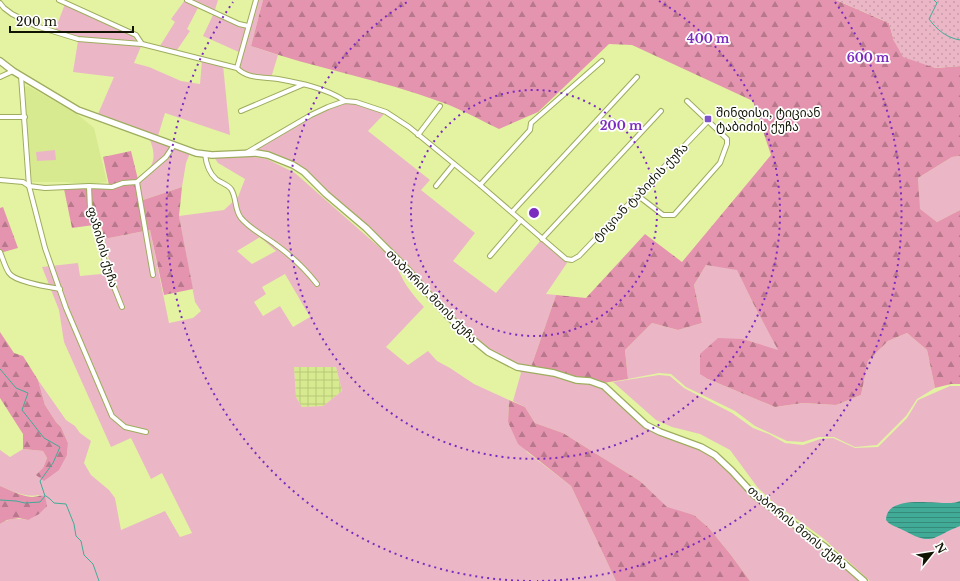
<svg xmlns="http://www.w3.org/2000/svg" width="960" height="581" font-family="'Libre Baskerville','Noto Sans Georgian',serif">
  <defs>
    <pattern id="industrial-grid" width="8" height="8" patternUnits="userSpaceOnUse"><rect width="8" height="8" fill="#d8ea90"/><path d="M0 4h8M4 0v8" fill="none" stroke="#b8c87a"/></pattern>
    <pattern id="forest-firs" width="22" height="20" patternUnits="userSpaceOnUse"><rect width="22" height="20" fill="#e494af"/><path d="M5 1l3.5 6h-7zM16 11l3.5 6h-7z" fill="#b7788c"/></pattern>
    <pattern id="park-dots" width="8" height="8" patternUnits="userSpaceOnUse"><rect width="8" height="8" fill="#ebb7c7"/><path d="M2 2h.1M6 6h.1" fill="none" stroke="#c89ca9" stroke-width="1.8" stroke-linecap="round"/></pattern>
    <pattern id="water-rules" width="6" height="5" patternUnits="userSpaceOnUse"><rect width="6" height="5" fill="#41ab97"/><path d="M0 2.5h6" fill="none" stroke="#358a79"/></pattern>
  </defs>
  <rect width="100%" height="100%" fill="#e3f3a2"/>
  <path fill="#d8ea90" d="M28,86L77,114L94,128L107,182L88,184L64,182H32L24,87Z"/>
  <path fill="url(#industrial-grid)" d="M294,367H336L342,391L323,406L302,407L296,397Z"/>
  <g fill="#ebb7c7" fill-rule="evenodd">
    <path d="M185,0H218L214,13L248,26L256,0H263L251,46L278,55L271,78L249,75L237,68L241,53L203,36L214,13L199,6L187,29L190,31L175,53L158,49L175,22L171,19Z"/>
    <path d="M65,4L132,35L137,43L83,38L55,30Z"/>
    <path d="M78,41L142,44L134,63L149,67L181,81L200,84L202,60L223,65L230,135L165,113L157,139L126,128L98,114L114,77L73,72Z"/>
    <path d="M345,101L356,102L386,112L368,131L430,180L421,190L475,233L453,261L496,293L542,239L566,259L567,263L546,294L556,295L530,370L598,384L645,424L716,454L755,495L865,581H750L731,555L709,528L694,515L667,508L640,481L563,433L535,423L525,407L513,401L521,373L517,367L471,338L407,269L315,182L283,160L246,153L311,115Z"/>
    <path d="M150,140L190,153L186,163L182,187L143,200L138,179C154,168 157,158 150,140Z"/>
    <path d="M55,150L56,160L37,161L36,152Z"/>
    <path d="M240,155L267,159L295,173L395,261C401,280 411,293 424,307L386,347L408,365L428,351L437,361L450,368L474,384L509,400L508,422L527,452L571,486L616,581H0V524C9,518 18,518 28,520L39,495C26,498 12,491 0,486V450L10,457L23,449L43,451L47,458L43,468L67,455L68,443L61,427L56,422L45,405L38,380L66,420L75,426L80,433L91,441L84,463L91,475L109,490L115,498L121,530L165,511L180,537L192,533L162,473L151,479L131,438L111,447L64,342L59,310L42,267L78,263L80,276L112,273L104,239L150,230L169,323L193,318L201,311L195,302L179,216L224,210L238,197L245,179L218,163L214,157ZM260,237L276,251L252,264L237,251ZM285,274L310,317L293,327L280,306L263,316L254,302L266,294L262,287ZM294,367H336L342,391L323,406L302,407L296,397Z"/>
    <path d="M960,156V210L937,222L919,209L918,178L952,157Z"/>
    <path d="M706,265L737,269L753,303L779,351L743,339L708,379L775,407L803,403L836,405L861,395L868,361L888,341L907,333L927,350L935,388L917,399L906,416L877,445L855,447L834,437H819L803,442L787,441L755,426L735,411L686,387L671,374L659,373L628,379L625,350L652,323L678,330L702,323L694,285Z"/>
    <path d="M659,375L670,376L684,388L732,413L753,428L769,434L785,443L803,445L820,439L833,438L855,448L878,447L907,418L918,400L950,386H960V581H870L823,538L773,502L758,488L730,450L700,434L672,427L656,420L613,382Z"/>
  </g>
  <g fill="url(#forest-firs)">
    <path d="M263,0H836L889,23L894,41L935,68L960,66V156L952,157L918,178L920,209L937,222L960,210V384H951L935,388L927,350L907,333L888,341L868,361L861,395L836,405L803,403L775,407L708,379L700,374V354L718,338L743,339L778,350L753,303L737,270L706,265L694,285L702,323L678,330L652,323L625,350L628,379L603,383L530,370L556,295L586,298L645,234L682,262L771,155L753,101L632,45L609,44L538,112L499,129C480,120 461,109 441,102C379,79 313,68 251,46Z"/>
    <path d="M131,151L143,200L182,187L179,216L193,289L164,295L150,230L104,239L101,224L72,228L64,189L109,185L103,157Z"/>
    <path d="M3,207L18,248L0,253V208Z"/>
    <path d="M0,332L14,353L23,356L38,380L45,405L56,422L61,427L68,443L67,455L59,470L44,481L36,475L43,468L47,458L43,451L23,449V434L0,398Z"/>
    <path d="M509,400L525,407L535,423L563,433L640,481L667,507L694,515L709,528L731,555L750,581H616L571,486L518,444L508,422Z"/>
    <path d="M0,486C10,490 21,496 32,497C36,497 40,495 45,496L47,506L39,514L28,520L19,518L7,520L0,524Z"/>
  </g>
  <path fill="url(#park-dots)" d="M836,0H960V66L935,68L903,57L894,41L889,23Z"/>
  <path fill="url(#water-rules)" d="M960,501V526C933,536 934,547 905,531C898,527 890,526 886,520C886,494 935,504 951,503C954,503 957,502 960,501Z"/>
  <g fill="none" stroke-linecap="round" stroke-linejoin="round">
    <g stroke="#41ab97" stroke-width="1">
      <path d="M934,0L937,3L929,19C937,30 947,38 960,40"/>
      <path d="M0,369L16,388L28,393L22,410L44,438L60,447L53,463L40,481L45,496"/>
      <path d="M46,496L50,499L54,503L66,504L74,524L76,536L81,541L84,555L93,564L99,581"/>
      <path d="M0,500L16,501L25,503L40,502L45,496"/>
    </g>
    <g stroke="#9eac5e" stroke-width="6">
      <g id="minor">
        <path d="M59,0L136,35L142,44"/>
        <path d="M187,0L239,24L248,26"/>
        <path d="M0,3L4,8L12,14L36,26L78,39L142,44L237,68C247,79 264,77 278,79C300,83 326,88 345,101"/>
        <path d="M237,68L256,0"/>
        <path d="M21,76L29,186L45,248L66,308L112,416L125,427L146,432"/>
        <path d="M0,77L13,71"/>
        <path d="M241,111L302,85"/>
        <path d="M0,117H25"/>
        <path d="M418,135L440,106"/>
        <path d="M246,153L311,115L328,107L345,101L356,102L386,112L409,127L480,185L566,259L572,260L579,256L708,121"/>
        <path d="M205,154C206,163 208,172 216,179C221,183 227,184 231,189C237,198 234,209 241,218C250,229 263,235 275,244C289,254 306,270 317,284"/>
        <path d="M0,180L23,182L29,186L45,188L89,186L112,187L123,183L137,182L166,157L174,145"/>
        <path d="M137,182L153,275"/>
        <path d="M480,185L530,130L531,123L602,61"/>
        <path d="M89,186L90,209L108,272L122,307"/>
        <path d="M436,186L454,164"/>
        <path d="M637,195L663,215H674L720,163L727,144V139L687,101"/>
        <path d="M512,212L637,77"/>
        <path d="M542,239L661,111"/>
        <path d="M0,252C3,259 5,267 9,273C15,282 49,287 60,289"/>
        <path d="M490,256L521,220"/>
      </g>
    </g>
    <g stroke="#9eac5e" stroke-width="8">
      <path id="secondary" d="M0,61L13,71L78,110L196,153L212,155L256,153L268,155L293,165L304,172L326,194L366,228L407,269L446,314L471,338L488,352L517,367L554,373L576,380L590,381L604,386L646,425L660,432L701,447L715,455L732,471L754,495L825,547L864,581"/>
    </g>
    <use href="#minor" stroke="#fff" stroke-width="4"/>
    <use href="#secondary" stroke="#fff" stroke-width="5.5"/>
  </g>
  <g fill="none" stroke="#7b2cbf" stroke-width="2" stroke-dasharray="2 4">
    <circle cx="534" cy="213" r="123"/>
    <path d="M659 1A246 246 0 1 1 409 1"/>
    <path d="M531 581A368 368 0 0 1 233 2M835 2A368 368 0 0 1 537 581"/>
  </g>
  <rect fill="#8052ca" stroke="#fff" stroke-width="1.5" x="704" y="115" width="8" height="8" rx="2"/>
  <g text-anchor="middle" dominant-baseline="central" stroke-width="3.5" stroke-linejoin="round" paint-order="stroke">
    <g font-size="12" fill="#101400" stroke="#fff" text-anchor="start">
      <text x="716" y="112">შინდისი, ტიციან<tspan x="716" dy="14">ტაბიძის ქუჩა</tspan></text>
    </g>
    <g font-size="12" fill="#101400" stroke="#fff">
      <text transform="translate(640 192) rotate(-46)">ტიციან ტაბიძის ქუჩა</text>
      <text transform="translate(103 247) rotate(74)">ფაზისის ქუჩა</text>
      <text transform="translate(432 296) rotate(46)">თაბორის მთის ქუჩა</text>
      <text transform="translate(798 527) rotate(39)">თაბორის მთის ქუჩა</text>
    </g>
  </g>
  <circle cx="534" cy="213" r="6" fill="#7b2cbf" stroke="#fff" stroke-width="2"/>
  <g font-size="12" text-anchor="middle" font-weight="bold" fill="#7b2cbf" stroke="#fff" stroke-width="3.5" stroke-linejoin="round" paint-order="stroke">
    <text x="708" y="43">400 m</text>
    <text x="868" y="62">600 m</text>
    <text x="621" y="130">200 m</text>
  </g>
  <g transform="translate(932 553) rotate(60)" stroke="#ffffff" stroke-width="3" paint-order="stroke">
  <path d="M0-3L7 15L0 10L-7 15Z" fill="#101400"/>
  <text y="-6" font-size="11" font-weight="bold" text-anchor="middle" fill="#101400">N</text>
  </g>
  <path d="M10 26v6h123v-6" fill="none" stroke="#101400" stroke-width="2"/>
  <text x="16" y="26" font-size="12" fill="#101400" stroke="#ffffff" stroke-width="3" paint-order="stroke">200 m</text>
</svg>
